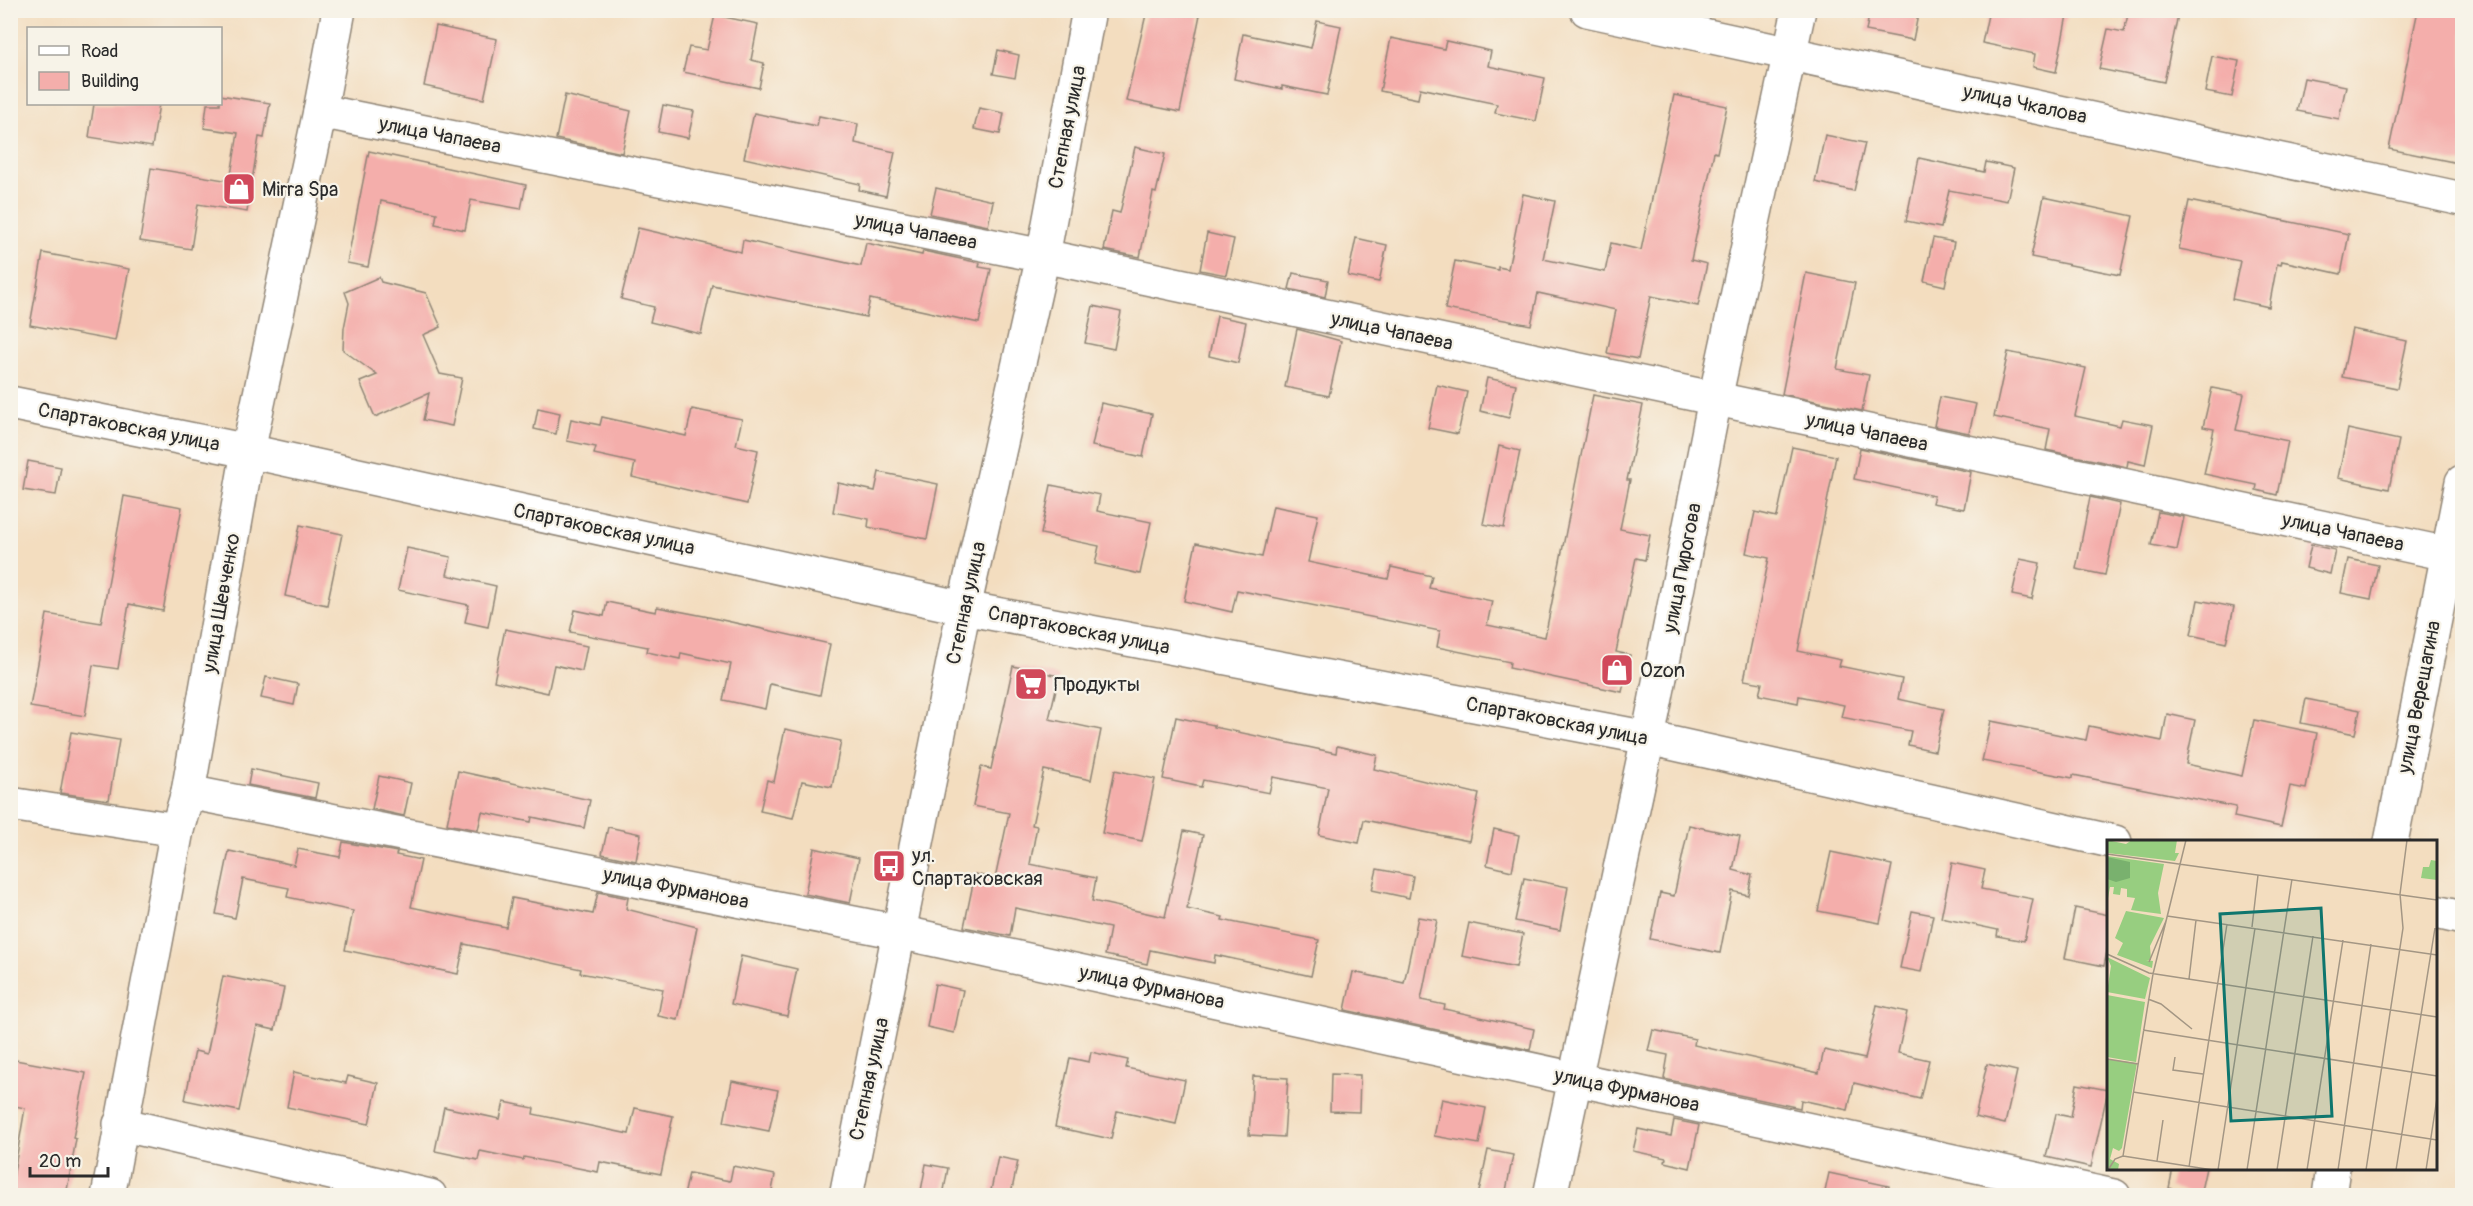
<svg xmlns="http://www.w3.org/2000/svg" width="2473" height="1206" font-family="Pangolin,sans-serif">
  <rect width="100%" height="100%" fill="#f7f3e8"/>
  <filter id="ink" filterUnits="userSpaceOnUse"><feTurbulence type="fractalNoise" baseFrequency=".0167" numOctaves="2"/><feDisplacementMap in="SourceGraphic" scale="12" xChannelSelector="R" yChannelSelector="G"/><feConvolveMatrix kernelMatrix="1 2 1 2 8 2 1 2 1" color-interpolation-filters="sRGB"/></filter>
  <filter id="wash" filterUnits="userSpaceOnUse"><feTurbulence type="fractalNoise" baseFrequency=".008" numOctaves="4" result="noise"/><feDisplacementMap in="SourceGraphic" scale="24" xChannelSelector="R" yChannelSelector="G"/><feGaussianBlur stdDeviation="1.35" result="paint"/><feColorMatrix in="noise" values="0 0 0 0 0 0 0 0 0 0 0 0 0 0 0 0 0 1.4 0 .05"/><feComposite in="paint" operator="in"/></filter>
  <g filter="url(#wash)">
    <rect width="100%" height="100%" fill="#f3ddbf"/>
    <g id="blocks">
      <g fill="#f4aeab">
        <path d="M1147,10H1201L1180,112L1126,101Z"/>
        <path d="M1870,10H1919L1913,40L1866,31Z"/>
        <path d="M1989,10H2068L2056,72L2033,67L2035,54L1982,43Z"/>
        <path d="M2129,10H2179L2164,82L2099,69L2108,29L2124,32Z"/>
        <path d="M2418,10H2463V164L2389,149Z"/>
        <path d="M715,15L758,24L751,60L764,63L759,88L683,72L689,47L707,50Z"/>
        <path d="M1317,21L1341,26L1327,95L1282,86V89L1234,79L1243,34L1311,48Z"/>
        <path d="M436,26L497,39L484,99L424,86Z"/>
        <path d="M1391,38L1444,49L1446,41L1491,51L1488,66L1545,78L1536,121L1495,113L1497,104L1420,88L1418,99L1380,91Z"/>
        <path d="M998,50L1019,55L1015,78L993,74Z"/>
        <path d="M2212,56L2239,61L2232,97L2205,92Z"/>
        <path d="M2304,78L2346,86L2339,119L2297,111Z"/>
        <path d="M220,95L270,103L264,138L259,137L247,212L198,204L191,249L140,241L151,168L230,181L238,133L204,128L207,104H220Z"/>
        <path d="M565,95L631,111L622,153L556,139Z"/>
        <path d="M1674,95L1727,106L1717,153L1714,152L1691,260L1707,264L1698,306L1651,296L1638,359L1607,353L1616,310L1538,293L1531,325L1445,309L1455,261L1498,270V267L1508,269L1523,194L1555,201L1543,259L1605,272L1611,243L1641,250Z"/>
        <path d="M94,104H159L152,147L89,137Z"/>
        <path d="M663,105L694,111L688,138L658,132Z"/>
        <path d="M979,108L1004,113L1000,134L974,129Z"/>
        <path d="M754,113L817,126L819,116L858,124L855,143L895,152L886,196L859,190L860,184L744,158Z"/>
        <path d="M1825,135L1865,143L1854,191L1815,182Z"/>
        <path d="M1135,147L1165,154L1156,193L1153,192L1140,257L1104,250L1112,211L1120,213Z"/>
        <path d="M369,151L526,185L521,209L471,200L465,230L435,224L437,213L381,201L368,267L347,263Z"/>
        <path d="M1919,158L1984,172L1986,162L2014,168L2007,201L1949,190L1941,228L1906,221Z"/>
        <path d="M936,188L993,201L988,226L930,214Z"/>
        <path d="M2044,197L2133,216L2120,275L2031,257Z"/>
        <path d="M2189,201L2349,234L2341,274L2282,261L2281,265L2277,264L2269,307L2232,299L2240,261L2179,249Z"/>
        <path d="M638,228L741,252L743,240L861,266L866,243L922,255L923,251L980,263L979,267L991,269L979,323L870,299L866,317L712,285L701,334L650,322L654,307L621,299Z"/>
        <path d="M1207,233L1234,239L1226,275L1200,270Z"/>
        <path d="M1356,238L1387,245L1379,282L1348,276Z"/>
        <path d="M1933,238L1954,242L1945,286L1924,281Z"/>
        <path d="M43,253L129,269L115,341L30,325Z"/>
        <path d="M1293,273L1328,280L1325,297L1289,289Z"/>
        <path d="M1806,273L1855,283L1837,369L1869,375L1862,411L1782,394Z"/>
        <path d="M379,277L381,282L426,293L441,327L423,335L440,374L462,378L452,426L423,420L429,393L375,417L360,382L377,375L343,350L344,328L349,303L345,292Z"/>
        <path d="M1093,306L1121,312L1114,349L1085,343Z"/>
        <path d="M1217,316L1246,322L1238,363L1209,356Z"/>
        <path d="M1297,329L1341,341L1329,396L1285,387Z"/>
        <path d="M2352,329L2407,341L2397,388L2342,377Z"/>
        <path d="M2008,352L2086,368L2075,416L2120,426L2122,419L2153,425L2145,465L2128,461L2127,467L2046,450L2050,429L1994,417Z"/>
        <path d="M1487,378L1516,384L1509,418L1480,411Z"/>
        <path d="M1437,385L1467,392L1458,434L1428,428Z"/>
        <path d="M2212,388L2244,394L2236,430L2288,441L2277,495L2256,490L2257,485L2204,474L2214,429L2203,427Z"/>
        <path d="M1593,395L1643,405L1627,480H1630L1620,529L1650,535L1645,560L1636,558L1616,652L1630,655L1622,692L1509,668L1510,662L1437,647L1440,631L1237,590L1232,612L1184,601L1196,543L1262,557L1273,506L1318,515L1308,562L1388,579L1391,567L1432,576L1429,588L1492,601L1487,625L1545,637Z"/>
        <path d="M1940,397L1976,404L1969,433L1934,426Z"/>
        <path d="M1101,403L1152,414L1143,457L1092,446Z"/>
        <path d="M538,408L560,413L556,434L534,429Z"/>
        <path d="M692,409L742,419L736,445L758,450L747,504L632,477L635,463L594,454L596,447L567,441L571,419L600,425L602,417L686,436Z"/>
        <path d="M2348,429L2399,440L2389,489L2338,478Z"/>
        <path d="M1499,446L1520,451L1504,528L1483,524Z"/>
        <path d="M1792,447L1836,456L1798,651L1841,660L1839,666L1902,679L1898,699L1944,709L1935,751L1908,745L1911,731L1841,717L1844,705L1799,696L1798,703L1759,695L1762,683L1744,680L1769,558L1746,553L1755,512L1777,517Z"/>
        <path d="M1860,448L1971,472L1964,509L1932,503L1934,496L1854,479Z"/>
        <path d="M28,461L61,467L56,495L23,490Z"/>
        <path d="M879,472L938,484L927,539L868,527L869,519L833,512L838,483L875,491Z"/>
        <path d="M1051,485L1100,495L1097,511L1151,522L1140,574L1095,564L1099,546L1041,534Z"/>
        <path d="M124,496L182,507L163,611L129,604L118,669L93,665L85,716L30,707L47,614L101,623Z"/>
        <path d="M2090,497L2120,504L2105,575L2076,569Z"/>
        <path d="M2158,512L2184,517L2177,550L2151,545Z"/>
        <path d="M300,525L342,534L327,605L285,596Z"/>
        <path d="M2311,545L2335,550L2330,574L2306,568Z"/>
        <path d="M407,548L451,557L447,575L496,586L488,627L465,622L469,605L398,590Z"/>
        <path d="M2020,559L2040,563L2032,599L2012,595Z"/>
        <path d="M2348,559L2378,565L2371,599L2341,593Z"/>
        <path d="M2198,600L2234,607L2226,643L2191,635Z"/>
        <path d="M607,602L656,612L657,607L704,616L830,644L820,695L770,684L765,709L723,700L731,664L681,653L680,659L647,652L648,647L570,632L575,610L604,616Z"/>
        <path d="M505,629L587,646L582,671L554,665L548,693L494,681Z"/>
        <path d="M1013,666L1059,676L1049,719L1101,730L1091,780L1044,770L1032,825L1037,826L1030,864L1096,878L1092,901L1165,917L1184,831L1203,835L1187,909L1223,917L1222,920L1319,940L1311,976L1215,955L1214,963L1150,950L1147,964L1105,955L1110,928L1015,908L1010,936L964,927L975,874L995,879L1009,813L973,806L981,767L991,769Z"/>
        <path d="M266,677L298,684L294,705L261,698Z"/>
        <path d="M2306,699L2360,710L2355,734L2301,723Z"/>
        <path d="M2167,714L2195,720L2186,764L2242,776L2254,720L2317,733L2306,789L2290,786L2281,827L2234,817L2236,807L2073,775V778L1982,761L1991,721L2086,740L2089,726L2162,741Z"/>
        <path d="M1176,717L1214,725V727L1336,753L1337,746L1377,755L1374,769L1479,794L1469,841L1364,820L1359,843L1319,835L1328,788L1273,777L1269,793L1203,780L1201,787L1163,779Z"/>
        <path d="M785,729L841,741L832,787L802,781L793,818L760,811L767,780L774,782Z"/>
        <path d="M71,732L119,740L109,800L60,793Z"/>
        <path d="M251,769L318,783L315,798L248,785Z"/>
        <path d="M1115,770L1155,779L1142,841L1102,833Z"/>
        <path d="M458,771L590,800L584,828L532,817L531,822L482,812L478,830L447,824Z"/>
        <path d="M379,776L411,783L404,816L372,809Z"/>
        <path d="M1689,825L1740,836L1733,870L1752,875L1748,895L1732,891L1720,953L1650,939L1660,893L1674,896Z"/>
        <path d="M608,827L641,834L636,861L602,854Z"/>
        <path d="M1494,829L1519,835L1512,871L1487,865Z"/>
        <path d="M343,842L397,852L396,855L421,860L411,907L506,927L512,898L593,914L598,892L628,898L626,909L697,927L678,1020L658,1016L663,989L580,973L581,969L464,944L458,974L345,950L353,911L287,897L289,888L243,879L235,918L216,914L229,851L294,865L298,849L340,857Z"/>
        <path d="M814,848L859,858L850,903L805,894Z"/>
        <path d="M1831,852L1892,865L1880,923L1818,911Z"/>
        <path d="M1952,863L1985,870L1981,889L2033,899L2024,941L1997,936L1998,930L1941,918Z"/>
        <path d="M1377,869L1413,876L1409,898L1372,890Z"/>
        <path d="M1524,878L1568,887L1560,930L1515,921Z"/>
        <path d="M2075,908L2109,915V942L2104,966L2065,958Z"/>
        <path d="M1912,911L1933,915L1921,972L1900,968Z"/>
        <path d="M1418,917L1437,920L1421,1000L1445,1005L1444,1009L1534,1029L1530,1050L1345,1010L1353,972L1404,983Z"/>
        <path d="M1469,923L1523,934L1516,967L1462,956Z"/>
        <path d="M741,956L797,969L787,1016L731,1004Z"/>
        <path d="M223,976L284,988L275,1030L257,1026L239,1111L185,1100L195,1051L207,1054Z"/>
        <path d="M935,984L963,990L954,1033L927,1027Z"/>
        <path d="M1877,1005L1907,1012L1898,1053L1929,1060L1920,1099L1854,1083L1848,1110L1801,1100L1800,1108L1664,1079L1668,1055L1648,1051L1653,1030L1695,1039L1694,1045L1819,1073L1824,1050L1865,1059Z"/>
        <path d="M1091,1052L1128,1060L1126,1068L1185,1080L1176,1124L1117,1111L1111,1139L1055,1127L1070,1058L1089,1062Z"/>
        <path d="M10,1059L86,1073L73,1138L76,1139L66,1196H10L25,1108L10,1105Z"/>
        <path d="M1987,1064L2017,1071L2005,1124L1975,1117Z"/>
        <path d="M294,1072L346,1083L348,1076L378,1083L369,1124L287,1107Z"/>
        <path d="M1331,1074L1360,1075L1359,1112L1330,1111Z"/>
        <path d="M1253,1076L1288,1078L1284,1137L1249,1135Z"/>
        <path d="M732,1081L778,1090L769,1131L724,1122Z"/>
        <path d="M2077,1084L2108,1090L2091,1167L2046,1157L2056,1114L2071,1117Z"/>
        <path d="M1442,1099L1486,1108L1479,1144L1434,1136Z"/>
        <path d="M504,1102L534,1108L533,1114L629,1134L635,1108L673,1116L661,1174L600,1162L598,1172L524,1157L523,1160L480,1151L478,1160L435,1151L444,1107L500,1119Z"/>
        <path d="M1674,1120L1699,1125L1690,1168L1665,1162L1666,1158L1633,1151L1638,1129L1671,1136Z"/>
        <path d="M1488,1150L1513,1155L1505,1196H1478Z"/>
        <path d="M998,1157L1018,1161L1011,1194L991,1190Z"/>
        <path d="M926,1164L948,1168L943,1196H920Z"/>
        <path d="M733,1166L775,1175L771,1196H684L689,1173L730,1181Z"/>
        <path d="M2173,1168H2206L2200,1195L2169,1188Z"/>
        <path d="M1829,1173L1889,1186L1888,1196H1824Z"/>
      </g>
    </g>
  </g>
  <g filter="url(#ink)">
    <use href="#blocks" fill-opacity="0" stroke="#8f8475" stroke-width="1.5"/>
    <g fill="none" stroke-linecap="round" stroke-linejoin="round">
      <g stroke="#8f8475" stroke-width="36">
        <g id="minor">
          <path d="M1587,10L2462,199"/>
          <path d="M320,111L1043,256L2462,557"/>
          <path d="M10,403L248,451L964,608L1648,738L2115,842"/>
          <path d="M188,792L899,932L2114,1196"/>
          <path d="M10,804L177,830"/>
          <path d="M2391,842L2462,482"/>
          <path d="M2436,912L2462,918"/>
          <path d="M120,1124L430,1196"/>
          <path d="M108,1196L177,830L188,792L248,451L320,111L339,10"/>
          <path d="M1550,1196L1648,738L1715,399L1799,10"/>
          <path d="M2329,1196L2333,1168"/>
        </g>
      </g>
      <g stroke="#8f8475" stroke-width="36">
        <path id="major" d="M846,1196L964,608L1043,256L1089,10"/>
      </g>
      <use href="#minor" stroke="#fff" stroke-width="33"/>
      <use href="#major" stroke="#fff" stroke-width="33"/>
    </g>
  </g>
  <defs>
    <g id="shop-square" transform="scale(1.725)"><rect x="-9" y="-9" width="18" height="18" rx="4" fill="#d1495b" stroke="#f7f3e8"/><path d="M-5-2.5h2.3a2.7 3.5 0 0 1 5.4 0H5L5.5 6h-11ZM-1.5-2.5h3a1.5 2.3 0 0 0-3 0Z" fill="#fff"/></g>
    <g id="supermarket-square" transform="scale(1.725)"><rect x="-9" y="-9" width="18" height="18" rx="4" fill="#d1495b" stroke="#f7f3e8"/><path d="M-6-5.5h2.5l.6 2H6L4.5 2H-2.5L-4.4-4H-6ZM-1.5 3.2a1.3 1.3 0 1 0 .1 0ZM3 3.2a1.3 1.3 0 1 0 .1 0Z" fill="#fff"/></g>
    <g id="bus-square" transform="scale(1.725)"><rect x="-9" y="-9" width="18" height="18" rx="4" fill="#d1495b" stroke="#f7f3e8"/><path d="M-5-6H5V4H4V6H2V4H-2V6H-4V4H-5ZM-3.5-4V0h7V-4ZM-3.5 1.2v1.5H-2V1.2ZM2 1.2v1.5H3.5V1.2Z" fill="#fff"/></g>
  </defs>
  <g fill-rule="evenodd">
    <use href="#shop-square" x="239" y="189"/>
    <use href="#shop-square" x="1617" y="670"/>
    <use href="#supermarket-square" x="1031" y="684"/>
    <use href="#bus-square" x="889" y="866"/>
  </g>
  <g text-anchor="middle" dominant-baseline="central" stroke-width="4.5" stroke-linejoin="round" paint-order="stroke">
    <g font-size="20" fill="#2b2b2b" stroke="#f7f3e8">
      <text transform="translate(2025 104) rotate(12)">улица Чкалова</text>
      <text transform="translate(1067 127) rotate(-79)">Степная улица</text>
      <text transform="translate(440 135) rotate(11)">улица Чапаева</text>
      <text transform="translate(916 231) rotate(11)">улица Чапаева</text>
      <text transform="translate(1392 331) rotate(12)">улица Чапаева</text>
      <text transform="translate(129 427) rotate(11)">Спартаковская улица</text>
      <text transform="translate(1867 432) rotate(12)">улица Чапаева</text>
      <text transform="translate(604 529) rotate(12)">Спартаковская улица</text>
      <text transform="translate(2343 532) rotate(12)">улица Чапаева</text>
      <text transform="translate(1682 568) rotate(-79)">улица Пирогова</text>
      <text transform="translate(221 603) rotate(-80)">улица Шевченко</text>
      <text transform="translate(966 603) rotate(-78)">Степная улица</text>
      <text transform="translate(1079 630) rotate(11)">Спартаковская улица</text>
      <text transform="translate(2419 697) rotate(-79)">улица Верещагина</text>
      <text transform="translate(1557 721) rotate(11)">Спартаковская улица</text>
      <text transform="translate(676 888) rotate(11)">улица Фурманова</text>
      <text transform="translate(1152 987) rotate(12)">улица Фурманова</text>
      <text transform="translate(869 1079) rotate(-78)">Степная улица</text>
      <text transform="translate(1627 1090) rotate(12)">улица Фурманова</text>
    </g>
    <g font-size="20" fill="#2b2b2b" stroke="#f7f3e8" text-anchor="start">
      <text x="262" y="189">Mirra Spa</text>
      <text x="1640" y="670">Ozon</text>
      <text x="1054" y="684">Продукты</text>
      <text x="912" y="855">ул.<tspan x="912" dy="23">Спартаковская</tspan></text>
    </g>
  </g>
  <g transform="translate(2107 840)">
    <rect width="330" height="330" fill="#f3ddbf"/>
    <path d="M0,0L19,4L25,0H70L68,13H72L68,21L0,13ZM0,16L57,24L51,53L54,74L24,70L28,58L20,57V49L14,48L13,55L6,54L7,47H3L0,64ZM324,20L330,21V40L314,38L316,27H322ZM19,71L57,78L43,106L44,120H39L46,121L45,128L10,115L16,103L8,98ZM0,117L43,138L38,159L0,152L4,126ZM0,155L38,162L29,222L0,217ZM0,219L30,223L15,308L12,311L6,308L3,319L12,324L11,330H0Z" fill="#97ce80"/>
    <path d="M0,17L23,22V38L9,42L0,39Z" fill="#79b16e"/>
    <path fill="none" stroke="#a39684" stroke-width="1.5" d="M0,14L330,60M60,76L330,115M145,87L151,35M0,114L42,133L330,177M42,122L59,81M46,134L79,0M82,139L89,80M41,159L54,164L85,189M36,190L330,236M68,217L66,230L96,234M0,219L31,224M26,252L330,300M16,316L46,134M16,316L106,330M50,321L56,280M82,327L120,84M1,330L8,319L16,316M111,330L148,88M140,330L185,39M170,330L206,96M200,330L236,100M231,330L264,104M259,330L296,88L293,54L300,0M289,330L328,88M319,330L330,258"/>
    <path fill="#0f766e" fill-opacity="0.15" stroke="#0f766e" stroke-width="3" d="M214,68L225,276L124,281L113,74Z"/>
    <rect width="330" height="330" fill="none" stroke="#2b2b2b" stroke-width="3"/>
  </g>
  <rect width="2473" height="1206" fill="none" stroke="#f7f3e8" stroke-width="36"/>
  <rect x="27" y="27" width="195" height="78" fill="#f7f3e8" stroke="#a5a39c" stroke-width="1.5"/>
  <rect x="39" y="46" width="30" height="9" fill="#ffffff" stroke="#a5a39c" stroke-width="1.5"/>
  <text x="81" y="57" font-size="18" fill="#2b2b2b">Road</text>
  <rect x="39" y="72" width="30" height="18" fill="#f4aeab" stroke="#a5a39c" stroke-width="1.5"/>
  <text x="81" y="87" font-size="18" fill="#2b2b2b">Building</text>
  <path d="M30 1167v9h78v-9" fill="none" stroke="#2b2b2b" stroke-width="3"/>
  <text x="39" y="1167" font-size="18" fill="#2b2b2b" stroke="#f7f3e8" stroke-width="4.5" paint-order="stroke">20 m</text>
</svg>
